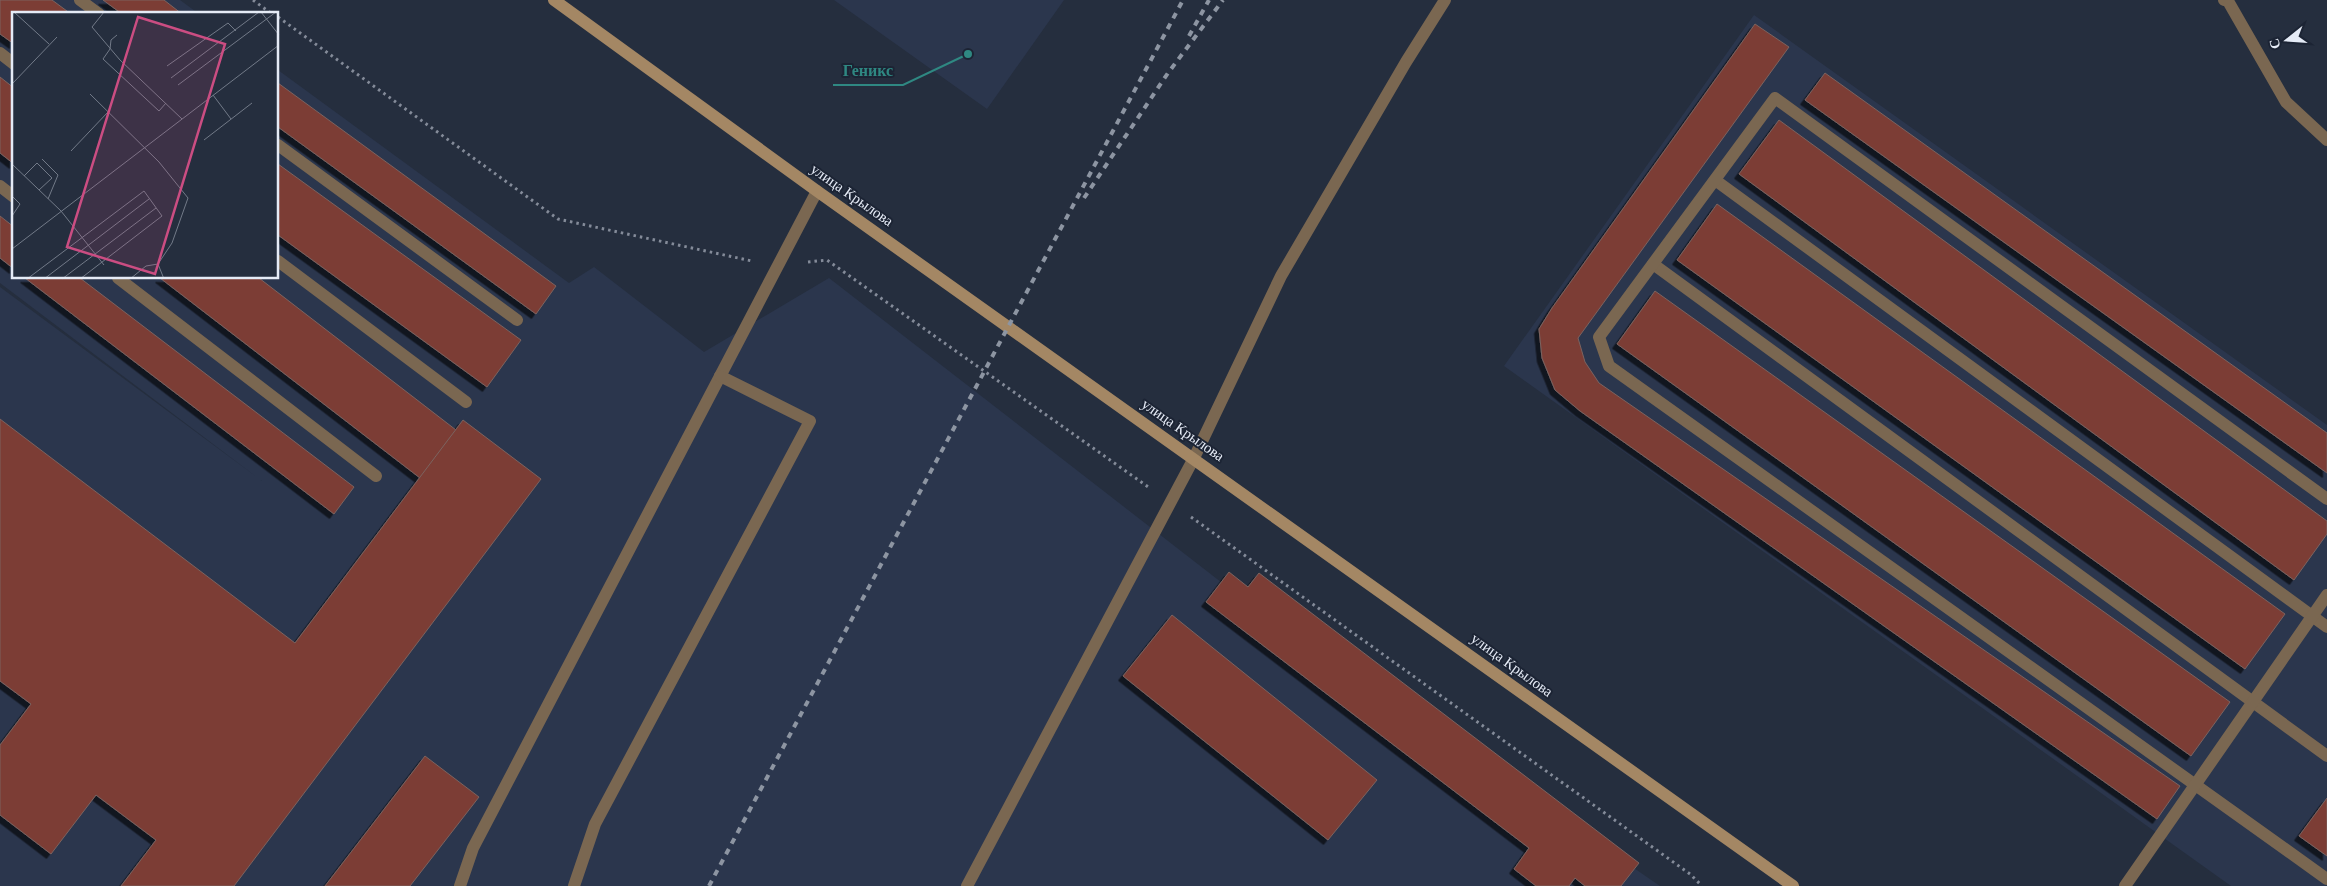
<svg xmlns="http://www.w3.org/2000/svg" width="2327" height="886" font-family="'Times New Roman',serif">
  <defs>
    <filter id="shadow"><feDropShadow dx="-4.5" dy="4.5" stdDeviation="0" flood-color="#0009"/></filter>
  </defs>
  <rect width="100%" height="100%" fill="#252e3e"/>
  <g fill="#2b364d">
    <path d="M0,0H180L199,14H14V278H278V70L569,283L594,267L704,352L829,278L1248,603L1660,886H0V287L262,481L0,283Z"/>
    <path d="M834,0H1064L987,109Z"/>
    <path d="M1754,15L2327,425V886H2231L1504,366Z"/>
  </g>
  <g fill="#7c3d36" stroke="#7b635f" filter="url(#shadow)">
    <path d="M0,0H52L71,14H14V44L0,34Z"/>
    <path d="M103,0H164L182,14H122Z"/>
    <path d="M1755,24L1789,47L1578,338L1585,362L1599,383L2180,786L2157,819L1580,411L1555,390L1542,358L1539,329L1552,308Z"/>
    <path d="M1825,73L2327,433V473L1805,100Z"/>
    <path d="M0,77L14,88V164L0,153Z"/>
    <path d="M278,83L556,286L536,314L278,127Z"/>
    <path d="M1779,120L2327,521V534L2294,580L1739,174Z"/>
    <path d="M278,164L521,340L487,387L278,235Z"/>
    <path d="M1717,204L2285,614L2245,669L1677,260Z"/>
    <path d="M0,216L14,227V269L0,258Z"/>
    <path d="M25,278H80L354,487L334,514Z"/>
    <path d="M160,278H259L456,430L420,478Z"/>
    <path d="M1655,291L2230,702L2191,756L1617,344Z"/>
    <path d="M0,419L295,643L463,420L541,479L234,886H121L156,840L96,795L51,854L0,815V745L31,704L0,681Z"/>
    <path d="M1229,572L1248,587L1259,573L1639,863L1621,886H1585L1575,878L1569,886H1536L1514,869L1529,848L1206,602Z"/>
    <path d="M1172,615L1377,780L1328,840L1123,676Z"/>
    <path d="M425,756L479,797L410,886H325Z"/>
    <path d="M2327,798V856L2299,836Z"/>
  </g>
  <g fill="none" stroke-linecap="round" stroke-linejoin="round">
    <g stroke="#848b99" stroke-width="3" stroke-dasharray="2.5 4" stroke-linecap="butt">
      <path d="M253,0L272,14"/>
      <path d="M278,17L558,219L752,261"/>
      <path d="M808,262L827,260L1151,489"/>
      <path d="M1191,517L1690,874L1702,886"/>
    </g>
    <g stroke="#7a6751" stroke-width="12">
      <path d="M80,0L99,14"/>
      <path d="M0,53L14,64"/>
      <path d="M278,145L517,320"/>
      <path d="M1715,180L2327,627"/>
      <path d="M0,186L14,197"/>
      <path d="M278,261L466,402"/>
      <path d="M1653,264L2327,756"/>
      <path d="M118,278L376,476"/>
      <path d="M2327,499L1775,98L1599,337L1609,366L2327,879"/>
      <path d="M460,886L473,848L817,191"/>
      <path d="M574,886L595,824L810,421L720,376"/>
      <path d="M967,886L1194,458"/>
      <path d="M2125,886L2327,595"/>
    </g>
    <g stroke="#7a6751" stroke-width="12">
      <path d="M2224,0L2228,1L2286,102L2327,140"/>
      <path d="M1194,458L1281,276L1406,62L1445,0"/>
    </g>
    <path stroke="#a48764" stroke-width="12" d="M554,0L817,191L1793,886"/>
    <g stroke="#8d95a2" stroke-width="4" stroke-dasharray="6 6" stroke-linecap="butt">
      <path d="M1189,36L1209,0"/>
      <path d="M1084,198L1168,73L1223,0"/>
      <path d="M709,886L1183,0"/>
    </g>
  </g>
  <g text-anchor="middle" dominant-baseline="central" stroke-width="4" stroke-linejoin="round" paint-order="stroke">
    <g font-size="15" fill="#e5ebf6" stroke="#1c2434">
      <text transform="translate(852 195) rotate(35)">улица Крылова</text>
      <text transform="translate(1183 430) rotate(35)">улица Крылова</text>
      <text transform="translate(1512 665) rotate(36)">улица Крылова</text>
    </g>
  </g>
  <g transform="translate(12 12)">
    <rect width="266" height="266" fill="#252e3e"/>
    <path fill="none" stroke="#727a88" stroke-width="1" d="M2,0L37,32M92,0L80,15L108,48L170,107M249,0L267,23M105,23L99,28L98,37L91,47L147,99L154,91M155,54L216,11L224,19M159,66L247,0M0,72L45,25M166,73L264,0M78,82L147,150L176,186L160,231L146,252L134,254L118,267M201,83L219,107M192,128L240,91M59,139L96,100M30,147L46,163L36,187M0,152L49,199L92,253M12,164L25,151L40,166L27,178M0,184L8,192L0,204M0,237L267,33M146,252L152,267M15,267L132,179L150,204L68,267M32,267L137,187M50,267L144,196"/>
    <path fill="#cb4d82" fill-opacity="0.15" stroke="#cb4d82" stroke-width="2.5" d="M126,5L213,32L143,262L55,235Z"/>
    <rect width="266" height="266" fill="none" stroke="#e5ebf6" stroke-width="2.5"/>
  </g>
  <path fill="none" stroke="#2f8882" stroke-width="2" d="M968 54L903 85H833"/>
  <circle fill="#2f8882" stroke="#1c2434" stroke-width="2" cx="968" cy="54" r="5"/>
  <g font-size="16" text-anchor="middle" font-weight="bold" fill="#2f8882" stroke="#1c2434" stroke-width="4" stroke-linejoin="round" paint-order="stroke">
    <text x="868" y="76">Геникс</text>
  </g>
  <g transform="translate(2287 40) rotate(253)" stroke="#1c2434" stroke-width="4" paint-order="stroke">
  <path d="M0-4L9 19L0 12L-9 19Z" fill="#e5ebf6"/>
  <text y="-8" font-size="14" font-weight="bold" text-anchor="middle" fill="#e5ebf6">С</text>
  </g>
</svg>
